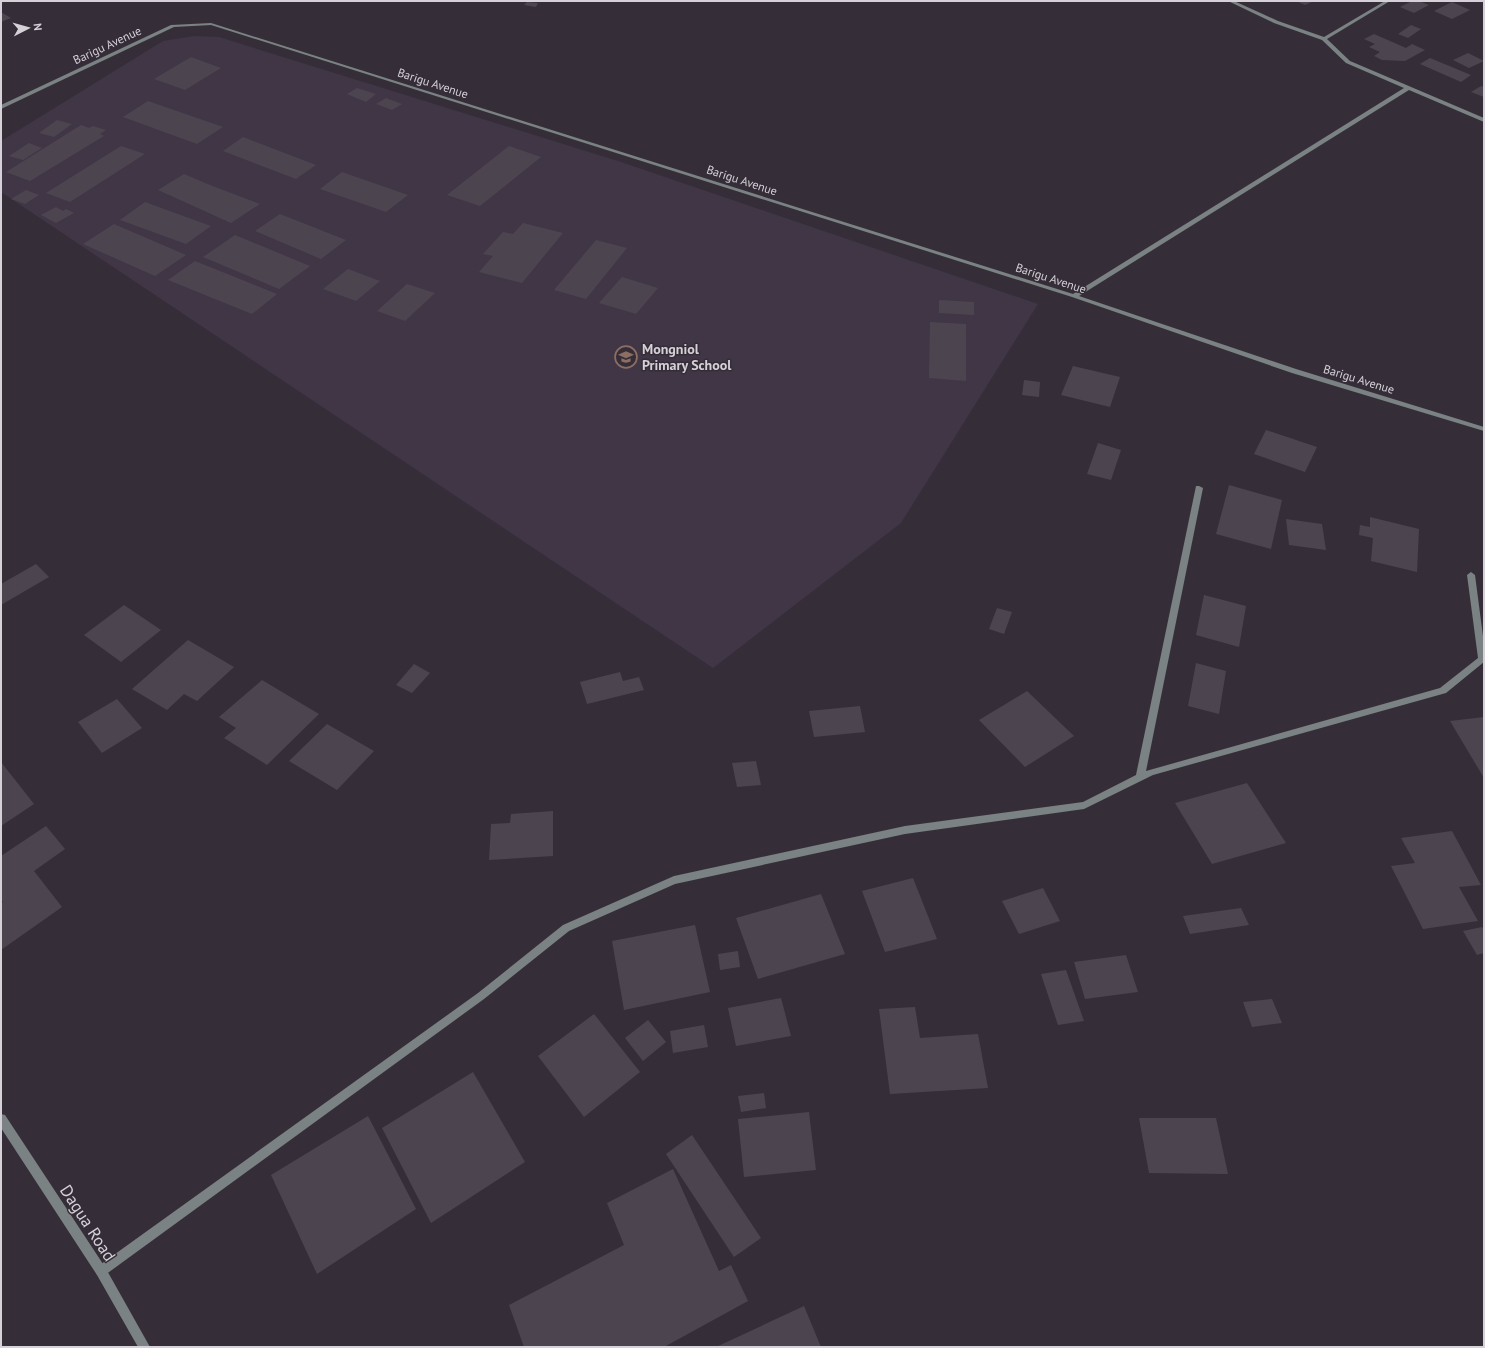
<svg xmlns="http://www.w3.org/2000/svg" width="1485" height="1348" font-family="'PT Sans',sans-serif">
  <rect width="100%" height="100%" fill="#352e39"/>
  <path fill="#403646" d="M195,36L219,37L621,162L1038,304L901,523L713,668L1,192V141L163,41Z"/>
  <g fill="#4c4550">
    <path d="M1296,1H1314L1305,5Z"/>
    <path d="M1412,1H1419L1429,5L1414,13L1400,7Z"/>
    <path d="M527,2L538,3L536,7L524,5Z"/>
    <path d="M1452,2L1470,10L1452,19L1434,11Z"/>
    <path d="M1,12L11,18L1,22Z"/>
    <path d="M1411,25L1421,29L1408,38L1398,34Z"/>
    <path d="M1374,34L1406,48L1412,44L1425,50L1405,61L1382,60L1374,56L1380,52L1369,47L1375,44L1364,39Z"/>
    <path d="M1468,53L1484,61L1469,68L1453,60Z"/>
    <path d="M191,57L221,68L185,90L154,79Z"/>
    <path d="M1430,58L1471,75L1461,82L1420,64Z"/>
    <path d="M1481,86L1484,87V97L1471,92Z"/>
    <path d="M357,88L376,94L366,102L347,94Z"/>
    <path d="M386,98L402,104L392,110L376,104Z"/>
    <path d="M148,101L223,127L197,144L123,117Z"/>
    <path d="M57,120L72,124L54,137L39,133Z"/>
    <path d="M81,125L89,128L93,126L106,130L100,134L104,136L30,181L6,172Z"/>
    <path d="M243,137L316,165L296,179L223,151Z"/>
    <path d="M29,143L42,148L23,160L9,156Z"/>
    <path d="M121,146L145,154L70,202L46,193Z"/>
    <path d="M509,146L541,157L480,206L447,195Z"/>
    <path d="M342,172L408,195L386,212L320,189Z"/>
    <path d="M184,174L210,185L260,204L231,223L158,190Z"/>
    <path d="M26,190L39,195L25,204L11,199Z"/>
    <path d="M145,202L211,226L186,244L120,220Z"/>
    <path d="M56,207L63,211L66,209L74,213L56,223L41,215Z"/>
    <path d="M280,214L346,240L321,259L255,231Z"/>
    <path d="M523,223L563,233L522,283L479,272L493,256L483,254L503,232L513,234Z"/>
    <path d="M114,224L186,255L155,276L83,244Z"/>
    <path d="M235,235L310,266L279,289L203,257Z"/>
    <path d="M596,240L627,248L586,299L554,290Z"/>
    <path d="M195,261L277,294L252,314L168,280Z"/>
    <path d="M348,269L380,281L356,301L323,289Z"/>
    <path d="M622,277L658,288L636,314L599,303Z"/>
    <path d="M407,284L435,293L405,321L377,311Z"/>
    <path d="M939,300L974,302V315L939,313Z"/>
    <path d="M930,322L966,324V381L929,378Z"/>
    <path d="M1073,366L1120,377L1110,407L1061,395Z"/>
    <path d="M1024,380L1040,382L1039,397L1022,395Z"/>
    <path d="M1266,430L1317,447L1305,472L1254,454Z"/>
    <path d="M1098,443L1121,450L1111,480L1087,474Z"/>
    <path d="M1229,485L1282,500L1271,549L1216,534Z"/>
    <path d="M1370,517L1419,529L1417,572L1371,561L1373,538L1359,535L1360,525L1370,527Z"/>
    <path d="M1286,519L1322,524L1326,550L1289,545Z"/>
    <path d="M36,564L49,577L1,605V584Z"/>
    <path d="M1204,595L1246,606L1239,647L1196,635Z"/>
    <path d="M124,605L161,630L121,662L84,635Z"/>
    <path d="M997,608L1012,612L1004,634L989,629Z"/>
    <path d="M188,640L234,667L197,701L184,694L167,710L132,689Z"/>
    <path d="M1196,663L1226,671L1219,714L1188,706Z"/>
    <path d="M414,664L430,673L412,693L396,685Z"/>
    <path d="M620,672L623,681L639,677L644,690L587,704L580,682Z"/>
    <path d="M262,680L319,714L267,765L224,738L236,728L219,717Z"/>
    <path d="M1027,691L1074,736L1025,767L979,720Z"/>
    <path d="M117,699L142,728L102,753L78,722Z"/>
    <path d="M860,706L865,732L814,737L809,711Z"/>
    <path d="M1484,717V778L1450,721Z"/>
    <path d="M327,724L374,751L337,790L289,761Z"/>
    <path d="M756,761L761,785L737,787L732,763Z"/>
    <path d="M1,762L34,804L1,826Z"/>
    <path d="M1247,783L1286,843L1212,864L1175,803Z"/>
    <path d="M553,811V856L489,860L491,824L510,823L511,814Z"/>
    <path d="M46,826L65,849L34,871L62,907L1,950V904L3,902L1,900V856Z"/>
    <path d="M1452,831L1481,885L1459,887L1478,921L1423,929L1391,866L1415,863L1401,838Z"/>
    <path d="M913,878L937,939L885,952L862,891Z"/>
    <path d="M1043,888L1060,921L1019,934L1002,901Z"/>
    <path d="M821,894L845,954L758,979L736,918Z"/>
    <path d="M1241,908L1249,925L1190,934L1183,916Z"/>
    <path d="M695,925L710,992L624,1010L612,941Z"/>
    <path d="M1482,927L1484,930V953L1477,955L1463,931Z"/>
    <path d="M738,951L740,967L720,970L718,954Z"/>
    <path d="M1126,955L1138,992L1085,999L1074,962Z"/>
    <path d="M1066,970L1084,1021L1058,1025L1041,974Z"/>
    <path d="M781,998L791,1036L736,1046L728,1008Z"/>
    <path d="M1272,999L1282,1023L1252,1027L1243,1002Z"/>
    <path d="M915,1007L920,1038L978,1034L988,1088L890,1094L879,1009Z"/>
    <path d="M594,1014L640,1072L584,1117L538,1056Z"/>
    <path d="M648,1020L666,1042L643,1061L625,1038Z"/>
    <path d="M704,1025L708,1047L673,1053L670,1031Z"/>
    <path d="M473,1072L525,1162L431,1223L382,1128Z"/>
    <path d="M764,1093L766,1108L741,1112L738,1096Z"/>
    <path d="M809,1112L816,1170L744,1177L738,1119Z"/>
    <path d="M368,1116L416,1209L317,1274L271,1175Z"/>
    <path d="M1139,1118H1216L1228,1174L1149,1173Z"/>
    <path d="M692,1135L761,1238L734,1257L666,1154Z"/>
    <path d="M673,1169L719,1271L731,1265L748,1301L664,1347H524L509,1305L624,1245L607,1203Z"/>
    <path d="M804,1306L821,1347H716Z"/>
  </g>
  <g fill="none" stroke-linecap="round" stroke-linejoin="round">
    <g fill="#7a8283" fill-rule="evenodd">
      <path d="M1228,1H1234L1278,21L1324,37L1385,1H1390L1327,39L1350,61L1484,118V122L1409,90L1079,296L1296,369L1484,427V431L1292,373L1072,297L211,25L174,27L1,109V105L171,25L211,23L1073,294L1404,88L1346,63L1322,40L1274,23Z"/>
      <path d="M1196,486H1199L1203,488L1146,771L1440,688L1478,658L1467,575L1471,572L1475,575L1484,644V662L1446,693L1153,775L1084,809L905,834L675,884L569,931L484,999L105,1275L101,1276L97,1275L96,1271L97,1267L478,993L563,925L674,876L905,826L1083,802L1136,775Z"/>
    </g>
    <path fill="#7a8283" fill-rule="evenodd" d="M1,1114L5,1115L105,1267L150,1347H138L97,1275L1,1128Z"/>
  </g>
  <defs>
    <g id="school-ring" transform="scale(1.15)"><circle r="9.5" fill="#352e39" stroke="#8d6e63" stroke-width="1.5"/><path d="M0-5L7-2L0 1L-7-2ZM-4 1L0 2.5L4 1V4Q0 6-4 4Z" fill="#8d6e63"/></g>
  </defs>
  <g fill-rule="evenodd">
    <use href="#school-ring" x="626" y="357"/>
  </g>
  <g text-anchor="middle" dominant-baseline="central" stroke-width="3" stroke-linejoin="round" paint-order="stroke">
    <g font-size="12" fill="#d6d1d8" stroke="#352e39">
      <text transform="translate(107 45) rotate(-25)">Barigu Avenue</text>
      <text transform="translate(433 83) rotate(18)">Barigu Avenue</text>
      <text transform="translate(742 180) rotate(18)">Barigu Avenue</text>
      <text transform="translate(1051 278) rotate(18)">Barigu Avenue</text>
      <text transform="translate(1359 379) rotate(17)">Barigu Avenue</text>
    </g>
    <g font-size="14" font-weight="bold" fill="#d6d1d8" stroke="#352e39" text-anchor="start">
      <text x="642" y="349">Mongniol<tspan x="642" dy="16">Primary School</tspan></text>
    </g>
    <g font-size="17" fill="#d6d1d8" stroke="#352e39">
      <text transform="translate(88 1223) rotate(57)">Dagua Road</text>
    </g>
  </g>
  <rect width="1485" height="1348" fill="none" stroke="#d6d1d8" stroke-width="4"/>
  <g transform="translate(28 28) rotate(84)" stroke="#352e39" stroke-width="3" paint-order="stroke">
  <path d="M0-3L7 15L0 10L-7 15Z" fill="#d6d1d8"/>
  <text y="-6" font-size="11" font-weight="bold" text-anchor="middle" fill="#d6d1d8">N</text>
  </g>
</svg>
